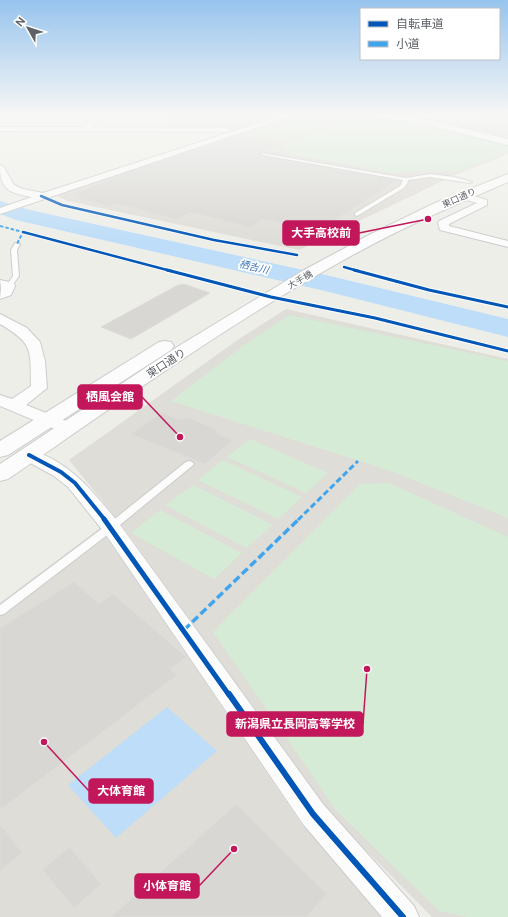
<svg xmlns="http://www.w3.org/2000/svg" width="508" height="917" font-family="'DM Sans','Noto Sans JP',sans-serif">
  <rect width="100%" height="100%" fill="#eeeee9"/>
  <g fill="#dfddd7">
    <path d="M172,115H283L240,129L168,128Z"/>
    <path d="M296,115H368L508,144V154L455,175L299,250L68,201L56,196Z"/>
    <path d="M286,309L508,359V917H432L329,813L122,525L69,460L239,339Z"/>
    <path d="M100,528L302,825L391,917H0V603Z"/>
  </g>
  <g fill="#d6ebd5">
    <path d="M183,115H276L245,125L233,127L182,126Z"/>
    <path d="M306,115H356L287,140L254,132Z"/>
    <path d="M362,115L428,127L508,145V152L459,171L420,170L394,173L292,154L283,146L289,144V142Z"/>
    <path d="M289,315L508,361V518L388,470L171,401L243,346Z"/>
    <path d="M250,439L328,473L306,493L227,457Z"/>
    <path d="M223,460L302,497L278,519L198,480Z"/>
    <path d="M389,483L508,537V917H467L439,911L336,810L213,632L360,484Z"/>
    <path d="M193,485L273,525L246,548L165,505Z"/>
    <path d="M160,510L242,553L214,579L131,533Z"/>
  </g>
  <path fill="#bdddf8" d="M167,707L217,751L116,838L68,785Z"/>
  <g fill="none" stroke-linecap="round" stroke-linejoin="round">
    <path fill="#bdddf8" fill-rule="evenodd" d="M0,201L30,210L326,275L508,319V337L325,291L16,220L0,214Z"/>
  </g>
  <g fill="#d8d7d4" stroke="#dedcd8">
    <path d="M491,115H508V137L458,126Z"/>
    <path d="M234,137L282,144L268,150L336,163L260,152L263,156L397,180L317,231L264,219L250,227L191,212L176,219L116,203L109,206L77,198L81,196L73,194L131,171Z"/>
    <path d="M184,284L210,293L131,339L101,327L178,285Z"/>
    <path d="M162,413L181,420L189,418L216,429L217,434L232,440L205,464L131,434Z"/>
    <path d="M74,582L99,604L113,594L186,657L170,669L177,675L0,810V628Z"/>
    <path d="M236,804L327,894L306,917H111Z"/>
    <path d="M0,824L22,853L0,871Z"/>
    <path d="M69,847L101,884L74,908L43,870Z"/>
  </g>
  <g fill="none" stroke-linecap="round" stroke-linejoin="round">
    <g stroke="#cbcccb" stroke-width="2">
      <g id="lane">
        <path d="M468,115H473L439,127L436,126Z"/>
        <path d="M261,153L406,178L430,174L454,177L472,182L470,183L430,177L408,180L407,184L404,188L357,216L355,215V213L400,186L403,180L263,155Z"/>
        <path d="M15,243L20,244L17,250L19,276L11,287L9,288L6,286L13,276L11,250Z"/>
        <path d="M189,461L192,462L194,464L192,466L115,529L4,614L0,615V605L107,525L186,462Z"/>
      </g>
    </g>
    <g stroke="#cbcccb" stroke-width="2">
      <g id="street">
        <path d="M92,115H100L92,127L227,128L231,130L227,132L0,131V127H84Z"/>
        <path d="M283,115H294L0,214V208L32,197C9,193 0,190 0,165L3,166L14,185L23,189L43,193Z"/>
        <path d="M370,115H407L508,139V145L407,120H393Z"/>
        <path d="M463,193L487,200V205L449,224V226L508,241V247L440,230L438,223L439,221L477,203L459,198L458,196L459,194Z"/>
        <path d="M0,280L14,283L15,286L11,295L0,299L1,288Z"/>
        <path d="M0,314L27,328L40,342L45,361L47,388L26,405L74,424L77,428L74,432L68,433L62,432L0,406V395L12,399L31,386C30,349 34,344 0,324Z"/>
        <path d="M29,450C69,460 93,492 118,522L323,804L414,906L419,917H382L303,824L104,532L68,487L54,476L23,459L20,455L23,451Z"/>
      </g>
    </g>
    <g stroke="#cacbca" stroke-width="2">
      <g id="secondary">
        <path d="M508,174V182C464,201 421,219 379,241C248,309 129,396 8,479L0,481V464L177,347L304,270L369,235L435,203Z"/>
        <path d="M165,341L171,342L174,346L171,350L8,455L0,457V441L159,342Z"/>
      </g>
    </g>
    <use href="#lane" fill="#fcfcfc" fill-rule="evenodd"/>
    <use href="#street" fill="#fcfcfc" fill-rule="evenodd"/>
    <use href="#secondary" fill="#fcfcfc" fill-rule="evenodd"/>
    <path stroke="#41a5ee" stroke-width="2" stroke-dasharray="3.5 2" stroke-linecap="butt" d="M0,226L23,232L17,244"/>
    <path stroke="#41a5ee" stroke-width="3" stroke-dasharray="6 3" stroke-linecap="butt" d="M298,520L358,461"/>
    <path stroke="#41a5ee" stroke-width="3.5" stroke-dasharray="8 3.5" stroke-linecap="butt" d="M184,630L299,519"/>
    <g stroke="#fff" stroke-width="4">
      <g id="cycleway-far4">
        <path d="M41,196L62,205L214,240L297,255"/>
        <path d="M23,232L171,271"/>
        <path d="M344,267L358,271"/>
      </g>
    </g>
    <g stroke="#fff" stroke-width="5">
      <g id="cycleway-far3">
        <path d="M167,270L271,297L375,318L508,351"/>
        <path d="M354,270L429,290L508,307"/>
      </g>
    </g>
    <g stroke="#fff" stroke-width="6">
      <path id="cycleway-far2" d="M29,455L61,472L75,483L105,520"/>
    </g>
    <g stroke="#fff" stroke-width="8">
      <path id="cycleway-far1" d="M104,519L229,695"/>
    </g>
    <g stroke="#fff" stroke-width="9">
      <path id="cycleway" d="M229,694L313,814L403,917"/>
    </g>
    <use href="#cycleway-far4" stroke="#0057b8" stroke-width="2.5"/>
    <use href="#cycleway-far3" stroke="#0057b8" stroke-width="3"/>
    <use href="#cycleway-far2" stroke="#0057b8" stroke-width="4"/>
    <use href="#cycleway-far1" stroke="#0057b8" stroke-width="5"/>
    <use href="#cycleway" stroke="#0057b8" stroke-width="6"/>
  </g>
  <linearGradient id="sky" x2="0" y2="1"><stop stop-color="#97c4ee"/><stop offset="0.47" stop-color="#f7f7f5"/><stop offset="1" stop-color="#f7f7f5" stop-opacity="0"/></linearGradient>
  <rect width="508" height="243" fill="url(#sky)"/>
  <g text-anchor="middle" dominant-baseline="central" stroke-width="3.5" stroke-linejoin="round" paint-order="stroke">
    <g font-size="9" fill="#5e6268" stroke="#fff">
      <text transform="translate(459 198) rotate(-24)">東口通り</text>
      <text transform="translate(300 280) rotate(-30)">大手橋</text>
    </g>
    <g font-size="10" font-style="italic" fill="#3e75b8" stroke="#fff">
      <text transform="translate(254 267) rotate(13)">栖吉川</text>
    </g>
    <g font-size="11" fill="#5e6268" stroke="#fff">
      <text transform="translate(166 363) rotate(-33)">東口通り</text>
    </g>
  </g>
  <path fill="none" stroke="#c2185b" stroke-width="1.5" d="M428 219L359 233M180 437L142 397M367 669L363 724M44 742L89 791M234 849L199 886"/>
  <g fill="#c2185b" stroke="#fff" stroke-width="1.5">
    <circle cx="428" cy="219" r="4"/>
    <circle cx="180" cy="437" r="4"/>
    <circle cx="367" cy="669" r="4"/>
    <circle cx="44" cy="742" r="4"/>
    <circle cx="234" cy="849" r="4"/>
  </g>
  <g fill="#c2185b" stroke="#c2185b" stroke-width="1.5">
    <rect x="283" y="221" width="76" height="24" rx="4"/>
    <rect x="78" y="385" width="64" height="24" rx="4"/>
    <rect x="227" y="712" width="136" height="24" rx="4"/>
    <rect x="89" y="779" width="64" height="24" rx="4"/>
    <rect x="135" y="874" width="64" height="24" rx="4"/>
  </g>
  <g font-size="12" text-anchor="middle" font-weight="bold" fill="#fff">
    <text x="321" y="237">大手高校前</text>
    <text x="110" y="401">栖風会館</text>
    <text x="295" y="728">新潟県立長岡高等学校</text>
    <text x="121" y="795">大体育館</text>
    <text x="167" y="890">小体育館</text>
  </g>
  <rect x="360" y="8" width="140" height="52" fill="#ffffff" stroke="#bfc0c3"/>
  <rect x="368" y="21" width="20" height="6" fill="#0057b8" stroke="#bfc0c3"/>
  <text x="396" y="28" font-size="12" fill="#5e6268">自転車道</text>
  <rect x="368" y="41" width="20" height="6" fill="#41a5ee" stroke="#bfc0c3"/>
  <text x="396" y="48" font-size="12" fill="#5e6268">小道</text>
  <g transform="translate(28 28) rotate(309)" stroke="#ffffff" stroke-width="3" paint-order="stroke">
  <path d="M0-3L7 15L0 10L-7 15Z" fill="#5e6268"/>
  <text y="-6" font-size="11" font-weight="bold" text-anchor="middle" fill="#5e6268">N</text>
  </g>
</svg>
